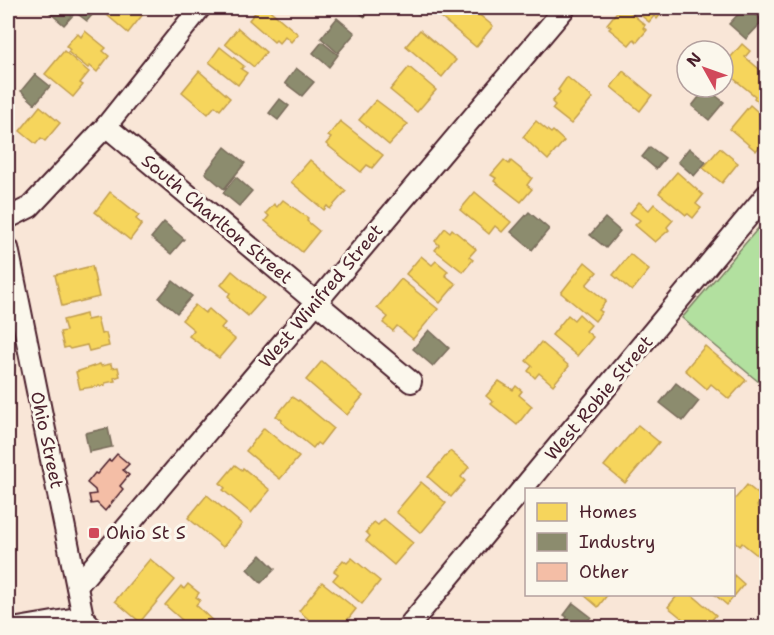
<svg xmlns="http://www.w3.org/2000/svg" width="774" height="635" font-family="'Shantell Sans',sans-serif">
  <rect width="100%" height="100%" fill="#f9e6d7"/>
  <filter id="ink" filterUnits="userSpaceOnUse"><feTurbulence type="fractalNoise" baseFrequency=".0167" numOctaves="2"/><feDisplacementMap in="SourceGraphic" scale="12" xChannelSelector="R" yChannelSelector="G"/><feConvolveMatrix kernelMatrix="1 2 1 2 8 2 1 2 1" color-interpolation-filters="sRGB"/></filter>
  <g filter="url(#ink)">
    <path fill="#b2e09f" stroke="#7e8065" stroke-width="1.5" d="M766,219V388L682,318Z"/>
    <g fill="#f6d55c" stroke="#c29e4d" stroke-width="1.5">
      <path d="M103,8H138L144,13L128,33L101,10Z"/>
      <path d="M259,8H267L298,34L291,42L285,36L279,43L276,40L274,42L249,20Z"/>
      <path d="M447,8H471L493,26L476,47L440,17Z"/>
      <path d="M495,8H508L503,14Z"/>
      <path d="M620,8L623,10L625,8L645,25L643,28L647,30L637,42L634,39L629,45L609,29L611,27L607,24Z"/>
      <path d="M632,8H666L657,19L654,16L649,22Z"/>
      <path d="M238,28L266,52L254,67L225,44Z"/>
      <path d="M420,30L456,60L442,77L406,46Z"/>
      <path d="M85,31L106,48L103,51L109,56L97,72L90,66L88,68L68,52L70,50L66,46L77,33L81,37Z"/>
      <path d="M742,44L750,51L745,57L765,74L766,71V108L754,98L755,96L723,70V66Z"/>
      <path d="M220,47L244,66L241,69L247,73L238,85L209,62Z"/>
      <path d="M64,51L89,72L80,83L83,85L73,97L45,74Z"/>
      <path d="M409,67L436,90L417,112L390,90Z"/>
      <path d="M199,71L230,98L220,110L215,106L208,114L182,92Z"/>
      <path d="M623,71L652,95L640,111L611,87Z"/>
      <path d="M567,77L593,98L571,124L552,109L555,105L552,102L560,92L558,90Z"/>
      <path d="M376,100L408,124L389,145L359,120Z"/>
      <path d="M750,105L766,119V129L762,134L766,138L756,151L730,129Z"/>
      <path d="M40,106L60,123L45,141L41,138L36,144L20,131Z"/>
      <path d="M340,121L383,155L372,168L367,165L361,172L326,144L331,138L328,136Z"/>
      <path d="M536,121L551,133L553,131L564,141L548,160L523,137Z"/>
      <path d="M720,148L738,163L722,183L703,168Z"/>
      <path d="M310,160L346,191L330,209L327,206L324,210L291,182Z"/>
      <path d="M504,160L509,164L511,161L532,178L527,185L532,189L521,202L494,181L496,178L491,175Z"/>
      <path d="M677,172L703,195L696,204L701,208L693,218L688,214L686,215L659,193Z"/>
      <path d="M110,192L139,215L136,219L142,224L130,240L95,212Z"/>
      <path d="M475,192L511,222L502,232L495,226L489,234L460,210Z"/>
      <path d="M283,200L308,218L307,221L319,231L302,252L265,221L269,216L266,213L274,204L277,207Z"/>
      <path d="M639,202L649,210L654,204L673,220L667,227L669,230L655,242L635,225L640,220L630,213Z"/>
      <path d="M445,228L450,232L452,229L476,249L469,257L473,260L463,272L435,250L439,245L435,241Z"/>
      <path d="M630,254L649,270L632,291L613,275Z"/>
      <path d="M421,256L432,265L436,261L448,271L445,275L456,284L440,303L406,274Z"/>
      <path d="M585,262L597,272L586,285L606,301L599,310L602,312L595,321L561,293Z"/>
      <path d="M92,266L99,297L62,306L55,275Z"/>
      <path d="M232,271L264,298L248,316L229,300L230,298L228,296L230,293L221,285Z"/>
      <path d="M401,279L438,309L413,339L397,326L393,331L383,323L388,317L377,308Z"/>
      <path d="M195,305L205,313L209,309L225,323L221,328L235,339L219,358L189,336L194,330L182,320Z"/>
      <path d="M86,314L87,320L97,318L101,334L106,333L109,346L89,351L87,345L70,349L68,347L64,348L60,332L66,331L63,320Z"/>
      <path d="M579,314L591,325L586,331L593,337L577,356L552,335L568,315L574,320Z"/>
      <path d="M541,342L569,366L553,385L539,373L535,378L528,371L532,366L526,361Z"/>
      <path d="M705,346L746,380L729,399L711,384L707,389L685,370Z"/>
      <path d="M322,361L363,396L347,415L306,380Z"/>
      <path d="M100,364L101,366L111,364L112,368L118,367L120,376L114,378L115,381L105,383V385L80,389L76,372Z"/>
      <path d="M499,381L513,390L516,386L522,391L519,395L532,406L517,425L491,404L493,402L486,396Z"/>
      <path d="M292,397L298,401L299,400L333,428L320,445L317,443L313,448L281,422L282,420L276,416Z"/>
      <path d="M638,425L659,442L625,483L604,466Z"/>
      <path d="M264,428L299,457L280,479L246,451Z"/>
      <path d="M450,451L469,467L461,477L465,481L451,497L428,477Z"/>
      <path d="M235,465L242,470L243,468L270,490L251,513L223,490L225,488L220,483Z"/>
      <path d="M421,482L446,503L421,533L396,512Z"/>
      <path d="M747,485L763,498L757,506L763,511L762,518L766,522V535L763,539L766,542L757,555L742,543L740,546L734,541V498L735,499Z"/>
      <path d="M207,495L242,524L223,547L188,518Z"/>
      <path d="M384,519L413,543L394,565L366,541L370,536L366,532L374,522L378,525Z"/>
      <path d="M352,558L380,581L362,604L333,580L338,574L334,571L343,560L347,563Z"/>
      <path d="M150,559L175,580L140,622L115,601Z"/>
      <path d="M734,575L744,584L727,605L714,594H734Z"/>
      <path d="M322,582L356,609L341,628H319L299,611Z"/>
      <path d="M188,584L199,593L196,597L200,600L196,605L220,628H175L182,620L165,605L181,586L184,589Z"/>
      <path d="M583,594H608L598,607Z"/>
      <path d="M673,594H691L716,615L705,628H694L668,607L676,597Z"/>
    </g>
    <g fill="#8c8c6e" stroke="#786b5a" stroke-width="1.5">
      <path d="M55,8H65L73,15L64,25L50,13Z"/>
      <path d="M70,8H98L87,21Z"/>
      <path d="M353,8H373L365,17Z"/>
      <path d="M744,8H748L763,21L746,39L729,24Z"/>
      <path d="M337,18L355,33L338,53L321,38Z"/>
      <path d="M322,42L338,55L329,67L313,53Z"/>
      <path d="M296,68L314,82L302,96L285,83Z"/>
      <path d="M35,74L50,86L35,104L21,91Z"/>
      <path d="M706,88L724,102L709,120L692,106Z"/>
      <path d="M280,99L289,106L278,120L269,113Z"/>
      <path d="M225,147L245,163L224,189L205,173Z"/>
      <path d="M650,147L665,158L656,169L642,157Z"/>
      <path d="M689,148L706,162L694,176L678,162Z"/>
      <path d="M236,177L252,191L239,206L223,193Z"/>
      <path d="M529,212L549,229L532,250L511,232Z"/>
      <path d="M605,218L620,231L606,248L590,235Z"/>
      <path d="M164,222L184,239L171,254L151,238Z"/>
      <path d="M173,281L192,296L177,313L159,298Z"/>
      <path d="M429,330L449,348L433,366L413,349Z"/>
      <path d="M676,383L699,401L683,421L660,403Z"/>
      <path d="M108,428L112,447L89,452L85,433Z"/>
      <path d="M261,555L275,569L261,583L247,569Z"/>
      <path d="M573,603L591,617L583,627L585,628H561L567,617L564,615Z"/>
    </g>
    <path fill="#f4bea6" stroke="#4a1f2b" stroke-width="1.5" d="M117,454L129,464L123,470L129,475L120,486L123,489L105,511L97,503L91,504L89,495L96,494L95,490L87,483L95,473L97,474L109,460L111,461Z"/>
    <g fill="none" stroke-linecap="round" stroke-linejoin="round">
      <g stroke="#4a1f2b" stroke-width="24">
        <g id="minor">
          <path d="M106,126L411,382"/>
          <path d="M8,218L30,207L106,126L200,8"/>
          <path d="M8,248L83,617L93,628"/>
          <path d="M77,586L565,8"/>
          <path d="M18,628L83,617"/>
          <path d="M407,628L766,195"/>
        </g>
      </g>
      <use href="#minor" stroke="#fbf7ec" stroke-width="20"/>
    </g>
  </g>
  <rect fill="#d1495b" stroke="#fbf7ec" stroke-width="2" x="88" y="527" width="12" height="12" rx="3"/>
  <g text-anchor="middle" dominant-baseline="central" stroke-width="6" stroke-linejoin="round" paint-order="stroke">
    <g font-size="18" fill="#4a1f2b" stroke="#fbf7ec">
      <text transform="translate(217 219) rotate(40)">South Charlton Street</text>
      <text transform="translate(321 296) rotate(-50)">West Winifred Street</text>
      <text transform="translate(599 398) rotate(-50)">West Robie Street</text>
      <text transform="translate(47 440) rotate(78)">Ohio Street</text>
    </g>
    <g font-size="18" fill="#4a1f2b" stroke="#fbf7ec" text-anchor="start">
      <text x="106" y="533">Ohio St S</text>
    </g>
  </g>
  <rect width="774" height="635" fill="none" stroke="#fbf7ec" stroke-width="30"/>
  <rect x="15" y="15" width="744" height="605" fill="none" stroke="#4a1f2b" stroke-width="2" filter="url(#ink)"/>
  <rect x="525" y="488" width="210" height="108" fill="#fbf7ec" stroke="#b4a19f" stroke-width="1.5"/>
  <rect x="537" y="503" width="30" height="18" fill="#f6d55c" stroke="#b4a19f" stroke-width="1.5"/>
  <text x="579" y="518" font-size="18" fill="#4a1f2b">Homes</text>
  <rect x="537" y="533" width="30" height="18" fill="#8c8c6e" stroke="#b4a19f" stroke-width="1.5"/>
  <text x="579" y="548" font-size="18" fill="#4a1f2b">Industry</text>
  <rect x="537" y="563" width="30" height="18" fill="#f4bea6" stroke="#b4a19f" stroke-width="1.5"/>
  <text x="579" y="578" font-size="18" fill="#4a1f2b">Other</text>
  <g transform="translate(705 69) rotate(310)"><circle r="28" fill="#fbf7ec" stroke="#b4a19f" stroke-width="1.5"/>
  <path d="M0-4.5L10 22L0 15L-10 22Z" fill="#d1495b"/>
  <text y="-9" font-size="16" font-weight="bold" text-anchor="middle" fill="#4a1f2b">N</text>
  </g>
</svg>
